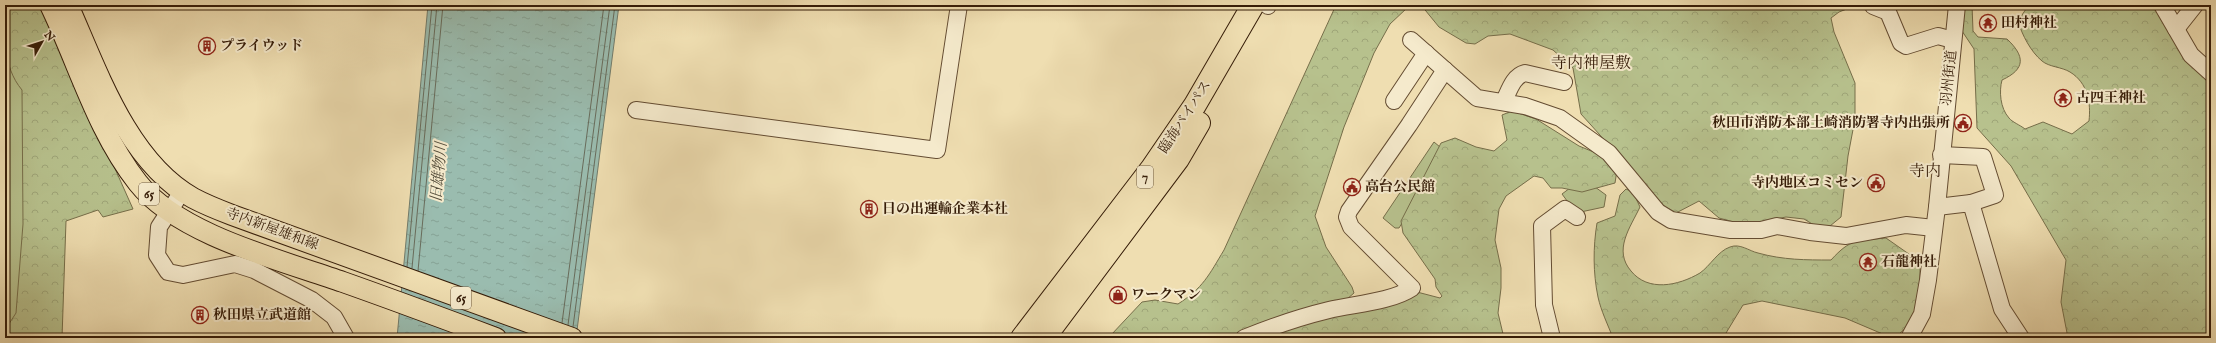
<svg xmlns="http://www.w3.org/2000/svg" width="2216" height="343" font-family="'IM FELL English','Noto Serif JP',serif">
  <defs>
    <pattern id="forest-crowns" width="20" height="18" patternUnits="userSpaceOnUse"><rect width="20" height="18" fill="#b7c18d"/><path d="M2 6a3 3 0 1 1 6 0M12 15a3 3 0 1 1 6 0" fill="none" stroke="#9ea578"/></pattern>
    <pattern id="water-ripples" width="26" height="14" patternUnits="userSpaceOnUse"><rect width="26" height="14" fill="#9abcaf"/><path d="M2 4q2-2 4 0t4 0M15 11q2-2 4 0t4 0" fill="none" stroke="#85a195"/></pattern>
  </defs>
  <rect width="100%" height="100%" fill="#efdeb1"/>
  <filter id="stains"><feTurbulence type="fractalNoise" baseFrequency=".005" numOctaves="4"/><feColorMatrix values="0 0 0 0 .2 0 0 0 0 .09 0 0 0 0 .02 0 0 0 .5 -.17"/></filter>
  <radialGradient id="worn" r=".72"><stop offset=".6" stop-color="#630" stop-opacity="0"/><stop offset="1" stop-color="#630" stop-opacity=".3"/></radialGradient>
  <g fill="#b7c18d" stroke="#766e4a">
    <path d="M5,17L32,49V305L5,338Z"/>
    <path d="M1434,142L1446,152L1399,228H1395L1383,218Z"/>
    <path d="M1591,184L1606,195L1604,207L1576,213L1562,194L1570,188Z"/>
  </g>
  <g fill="url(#forest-crowns)" stroke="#766e4a">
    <path d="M5,5H42L133,209L103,217L98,210L66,221L62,338H5V330L16,313L23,224L22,90C2,66 5,35 5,5Z"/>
    <path d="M1336,5H1415L1407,8L1390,24L1374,53L1344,127L1315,216L1326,247L1352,287L1354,293L1347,299L1269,321L1228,338H1111V335L1142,302L1155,300L1178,304C1203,288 1209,275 1224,250Z"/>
    <path d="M1421,5H1857L1839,12L1831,18L1834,32L1855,83V119L1848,156L1841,217L1830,226L1814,225L1804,219L1786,217L1745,225L1719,218L1699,201L1676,213L1664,206L1581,114L1573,68L1553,50L1510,34L1488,36L1475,44L1466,43L1439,27Z"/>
    <path d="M1965,5H1972L1973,31L1978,37L2007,39C2025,56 2026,69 2002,80C1999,91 2000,108 2009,118C2012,122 2020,125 2025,129L2043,122L2072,134L2089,121C2091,103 2088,83 2070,72C2062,67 2049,67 2042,61C2031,52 2022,35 2018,21L2026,9L2033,5H2153L2190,61L2211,86V338H2068L2061,302L2066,260L2011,166L1977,128L1974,49L1962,31Z"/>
    <path d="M1512,111L1536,119L1579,146L1601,155L1617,170L1615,183L1582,192L1562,188H1551L1543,178L1534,176L1506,196L1499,209L1495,240L1501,268V288L1498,313L1504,338H1253L1417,292L1440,298L1442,296L1436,287L1435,279L1403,233L1401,221L1441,143L1455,138L1476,147L1494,151L1507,140L1502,115Z"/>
    <path d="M1626,189L1633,192L1640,207C1630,228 1613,250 1631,271C1648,292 1678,286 1700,273C1710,266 1718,251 1730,247C1740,243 1749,251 1758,253C1783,260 1806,260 1831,260C1851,238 1857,241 1886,238L1916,259L1920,269V300L1909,325L1899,334L1885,335L1845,318L1762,301L1743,305L1723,338H1613C1608,325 1601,311 1598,297C1593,273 1593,247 1597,223L1615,216L1620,195Z"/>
  </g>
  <path fill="url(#water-ripples)" stroke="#727c6c" d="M428,5H619L576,338H397Z"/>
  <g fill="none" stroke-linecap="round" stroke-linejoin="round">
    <g stroke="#686c5c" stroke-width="1">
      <path d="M407,267L432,5"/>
      <path d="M412,268L437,5"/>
      <path d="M418,271L443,5"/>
      <path d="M562,323L604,5"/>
      <path d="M568,325L610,5"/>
      <path d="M573,327L615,5"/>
    </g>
    <g stroke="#644c32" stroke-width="18">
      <g id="minor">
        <path d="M1267,5L1268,6"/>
        <path d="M2162,5L2191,55L2211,73"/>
        <path d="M1873,6L1888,12L1901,43L1906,46L1938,36L1953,40"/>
        <path d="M2176,29L2195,5"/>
        <path d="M1411,40L1445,70"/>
        <path d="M1394,101L1426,53"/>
        <path d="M1504,101C1509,91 1513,76 1525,73L1564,82"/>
        <path d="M636,110L937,150L959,5"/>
        <path d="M1941,155L1983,157L1995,195L1971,203"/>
        <path d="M183,190L159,227L157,255L168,272L183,275L235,264L254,270L312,300L334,317L346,338"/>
        <path d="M1937,207L1971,203L2002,309L2021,338"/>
        <path d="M1244,338C1271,327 1300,317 1329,310C1354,304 1391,302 1412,288L1351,227L1347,217L1349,211L1409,125L1445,70L1477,98L1525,106L1560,118L1609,153L1658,212L1671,220L1731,230H1761L1777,226L1810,232L1846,236L1906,225L1934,228"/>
        <path d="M1552,338L1544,305L1542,226L1565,209L1577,217"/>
        <path d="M1909,338L1922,314L1928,280L1937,207L1957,5"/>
      </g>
    </g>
    <g stroke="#351c08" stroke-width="22">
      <g id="major">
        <path d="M50,5C79,65 97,131 138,183C179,235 281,260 343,282C394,300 445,319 496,338"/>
        <path d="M68,5C97,70 127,161 193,198C206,205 219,210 232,215L572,338"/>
      </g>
    </g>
    <g stroke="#351c08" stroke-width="24">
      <g id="highway">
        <path d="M1022,338L1152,168L1195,105L1253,5"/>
        <path d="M1044,338L1178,159L1199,123"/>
      </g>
    </g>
    <use href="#minor" stroke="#f5eacc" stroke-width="16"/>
    <use href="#major" stroke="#efdeb1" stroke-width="20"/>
    <use href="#highway" stroke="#efdeb1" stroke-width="22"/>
  </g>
  <defs>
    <g id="temple-ring" transform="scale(0.9)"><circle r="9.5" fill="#f5eacc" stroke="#8f2418" stroke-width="1.5"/><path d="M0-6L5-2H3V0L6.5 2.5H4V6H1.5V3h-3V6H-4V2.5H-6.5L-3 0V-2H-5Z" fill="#8f2418"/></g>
    <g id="building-ring" transform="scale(0.9)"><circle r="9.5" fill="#f5eacc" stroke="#8f2418" stroke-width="1.5"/><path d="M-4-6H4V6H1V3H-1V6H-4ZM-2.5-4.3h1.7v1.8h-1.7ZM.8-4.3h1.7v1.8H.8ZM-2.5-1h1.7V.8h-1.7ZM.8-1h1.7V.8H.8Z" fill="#8f2418"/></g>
    <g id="civic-ring" transform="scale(0.9)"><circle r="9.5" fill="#f5eacc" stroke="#8f2418" stroke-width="1.5"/><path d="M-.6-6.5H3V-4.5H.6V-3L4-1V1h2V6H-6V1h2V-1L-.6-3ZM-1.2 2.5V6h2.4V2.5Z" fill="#8f2418"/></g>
    <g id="shop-ring" transform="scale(0.9)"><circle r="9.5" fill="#f5eacc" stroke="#8f2418" stroke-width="1.5"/><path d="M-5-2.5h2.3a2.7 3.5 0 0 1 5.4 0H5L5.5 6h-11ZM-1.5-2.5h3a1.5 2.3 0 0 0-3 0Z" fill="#8f2418"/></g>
  </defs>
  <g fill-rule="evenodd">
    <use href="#temple-ring" x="1988" y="23"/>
    <use href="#building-ring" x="207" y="46"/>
    <use href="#temple-ring" x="2063" y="98"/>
    <use href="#civic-ring" x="1963" y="123"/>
    <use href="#civic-ring" x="1876" y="183"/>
    <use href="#civic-ring" x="1352" y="187"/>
    <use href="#building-ring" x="869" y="209"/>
    <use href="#temple-ring" x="1868" y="262"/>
    <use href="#shop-ring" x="1118" y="295"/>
    <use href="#building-ring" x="200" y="315"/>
  </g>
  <g text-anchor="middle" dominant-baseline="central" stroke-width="4" stroke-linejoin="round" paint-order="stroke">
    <g fill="#f5eacc" stroke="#6f5a43" stroke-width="1">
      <rect x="1137" y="166" width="16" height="22" rx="3"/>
      <rect x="139" y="183" width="20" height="22" rx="3"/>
      <rect x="451" y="287" width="20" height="22" rx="3"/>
    </g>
    <g font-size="13" font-weight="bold" fill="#351c08">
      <text x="1145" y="177">7</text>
      <text x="149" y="194">65</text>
      <text x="461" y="298">65</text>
    </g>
    <g font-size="14" font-weight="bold" fill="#351c08" stroke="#f5eacc" text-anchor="start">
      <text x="2001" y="23">田村神社</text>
      <text x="220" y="46">プライウッド</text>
      <text x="2076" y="98">古四王神社</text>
      <text x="1950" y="123" text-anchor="end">秋田市消防本部土崎消防署寺内出張所</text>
      <text x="1863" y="183" text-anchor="end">寺内地区コミセン</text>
      <text x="1365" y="187">高台公民館</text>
      <text x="882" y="209">日の出運輸企業本社</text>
      <text x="1881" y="262">石龍神社</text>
      <text x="1131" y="295">ワークマン</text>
      <text x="213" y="315">秋田県立武道館</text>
    </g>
    <g font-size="14" fill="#351c08" stroke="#f5eacc">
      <text transform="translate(1949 78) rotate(-84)">羽州街道</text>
      <text transform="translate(1185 117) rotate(-57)">臨海バイパス</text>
      <text transform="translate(272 229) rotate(20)">寺内新屋雄和線</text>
    </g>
    <g font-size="15" font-style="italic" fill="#534c3a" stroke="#f5eacc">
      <text transform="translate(439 172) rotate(-85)">旧雄物川</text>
    </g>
    <g font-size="16" fill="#351c08" stroke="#f5eacc">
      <text x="1591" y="64">寺内神屋敷</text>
      <text x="1925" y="172">寺内</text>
    </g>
  </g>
  <rect width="2216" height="343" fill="none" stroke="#efdeb1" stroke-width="20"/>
  <rect x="6" y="6" width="2204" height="331" fill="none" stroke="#351c08" stroke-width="2"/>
  <rect x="10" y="10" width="2196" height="323" fill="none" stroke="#351c08"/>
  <g transform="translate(42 42) rotate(51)" stroke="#f5eacc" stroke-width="3" paint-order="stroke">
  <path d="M0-3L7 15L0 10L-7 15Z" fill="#351c08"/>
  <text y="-6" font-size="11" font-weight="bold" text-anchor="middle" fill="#351c08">N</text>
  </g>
  <rect width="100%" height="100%" filter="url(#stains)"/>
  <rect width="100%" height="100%" fill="url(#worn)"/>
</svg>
